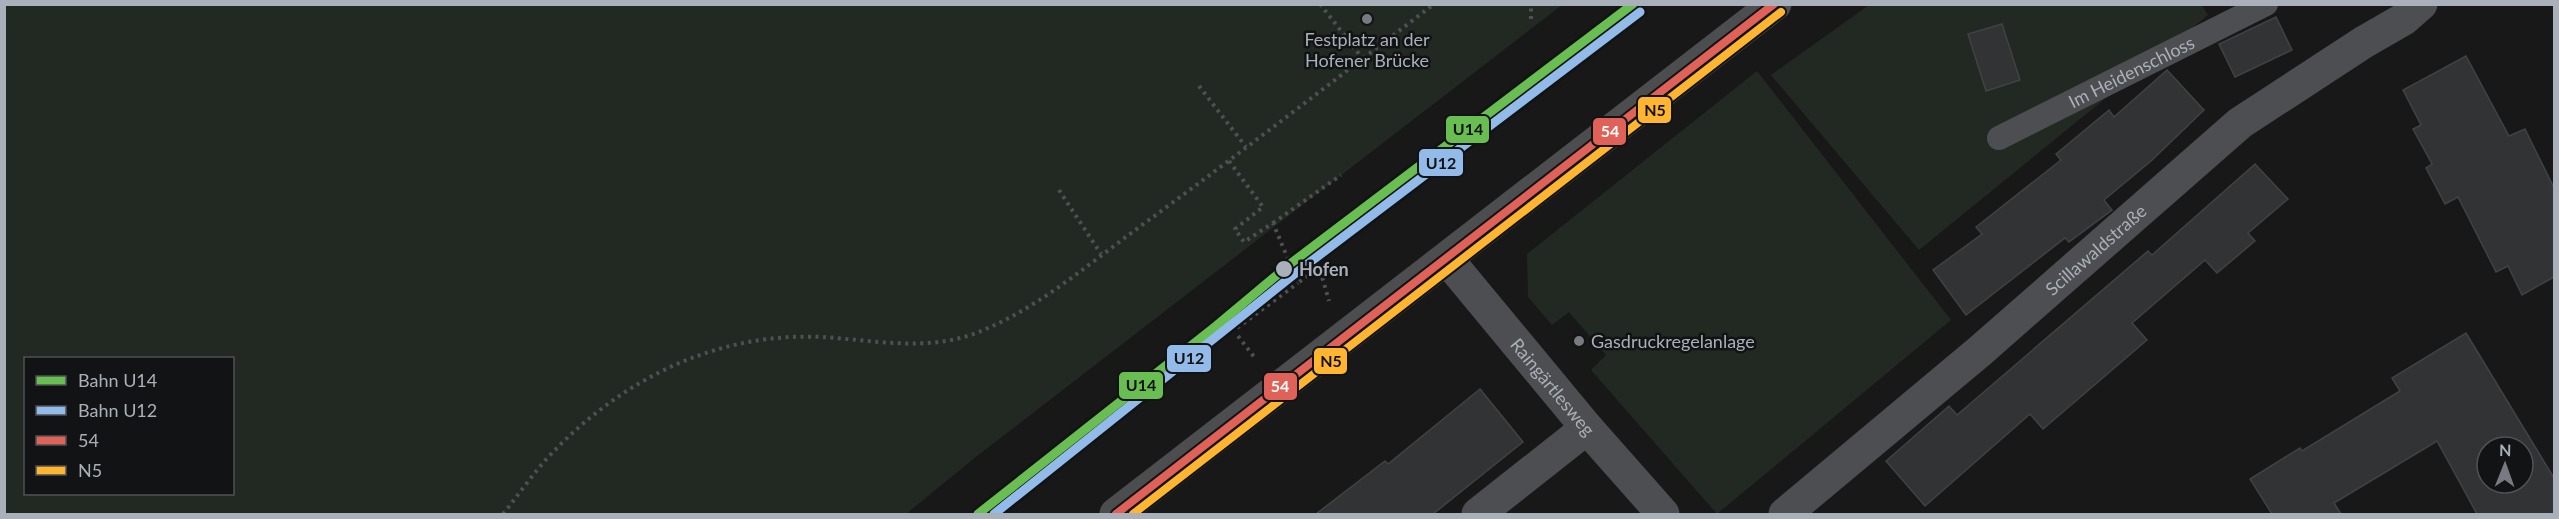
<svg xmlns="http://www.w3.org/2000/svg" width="2559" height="519" font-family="Lato,sans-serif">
  <rect width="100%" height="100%" fill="#181818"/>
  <g fill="#222922" fill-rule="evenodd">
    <path d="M2201,4L2208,15L1919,250L1771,75L1869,5Z"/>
    <path d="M4,5L5,4L1562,5L977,456L906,514H5ZM232,358V494H26V358Z"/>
    <path d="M1757,71L1951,320L1717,514L1591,370L1606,355L1569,312L1552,325L1528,297L1527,254Z"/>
  </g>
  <g fill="#323334" stroke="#404244" stroke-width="1.5" fill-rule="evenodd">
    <path d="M2276,17L2292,50L2235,77L2219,44Z"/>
    <path d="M2002,24L2020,80L1986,91L1968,34Z"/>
    <path d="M2466,56L2509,136L2525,129L2554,188V277L2522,295L2508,266L2496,272L2458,197L2445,204L2426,168L2432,164L2413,129L2421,125L2403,90Z"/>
    <path d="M2167,70L2204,110L2151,161L2104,200L2112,210L2069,242L2065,238L1966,315L1933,270L1982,234L1976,227L2061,160L2056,154L2109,110L2114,117Z"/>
    <path d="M2255,164L2288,199L2248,233L2255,241L2217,273L2205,260L2132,323L2147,340L2043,429L2030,414L1925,506L1886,461L1949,406L1957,415L2148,251L2152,255Z"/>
    <path d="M2466,333L2554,478V514H2477L2437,441L2334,503L2341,514H2272L2250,479L2300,448L2302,451L2400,391L2392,378ZM2487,447H2523V483H2487Z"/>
    <path d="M1480,389L1523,442L1433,514H1316L1385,461L1388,464Z"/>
  </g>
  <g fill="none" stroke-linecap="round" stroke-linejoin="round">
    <g stroke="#4e5053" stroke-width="4" stroke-dasharray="3 4.5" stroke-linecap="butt">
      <path d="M1320,4L1363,59"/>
      <path d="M1531,19V4"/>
      <path d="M1199,86L1246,147"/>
      <path d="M1229,161L1263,207L1235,229L1244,242L1273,223L1298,283L1319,266L1329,301"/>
      <path d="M1059,190L1101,254"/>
      <path d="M1273,223L1341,175"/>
      <path d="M1237,328L1298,283"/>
      <path d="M1238,336L1255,358"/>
      <path d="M503,514C520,493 536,469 555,450C626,377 719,332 822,337C872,340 927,352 976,333C1036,310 1086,266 1138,228C1238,155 1336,79 1434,4"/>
    </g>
    <path stroke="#4d4e51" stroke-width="24" id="s1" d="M1999,138L2266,4"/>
    <g stroke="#4d4e51" stroke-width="33">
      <path id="s2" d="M1447,259L1587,428L1663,514"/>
      <path d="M1478,514L1587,428"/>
      <path id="s3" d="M1785,514L1980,351L2240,123L2364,42L2404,19L2421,4"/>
    </g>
    <path stroke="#4c4d4f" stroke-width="33" d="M1116,514L1775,4"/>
    <g stroke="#121314" stroke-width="12">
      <path id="bus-1" d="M1116,514L1774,4"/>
    </g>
    <g stroke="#121314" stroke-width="12">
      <path id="bus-2" d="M1133,514L1781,12"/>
    </g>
    <use href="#bus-1" stroke="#e06158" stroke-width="8"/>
    <use href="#bus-2" stroke="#ffb530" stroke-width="8"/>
    <g stroke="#121314" stroke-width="14">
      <path id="rail-1" d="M978,514L1216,326L1290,264L1633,4"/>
    </g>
    <g stroke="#121314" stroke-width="14">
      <path id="rail-2" d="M994,514L1297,272L1640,12"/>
    </g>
    <use href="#rail-1" stroke="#69be51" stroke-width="9"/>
    <use href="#rail-2" stroke="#93bbe9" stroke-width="9"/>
  </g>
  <g fill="#777b81" stroke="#121314" stroke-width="2">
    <circle cx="1367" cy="19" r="6"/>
    <circle cx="1579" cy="341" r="6"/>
  </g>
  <circle fill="#aab0b9" stroke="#121314" stroke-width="2" cx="1284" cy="269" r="9"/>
  <g text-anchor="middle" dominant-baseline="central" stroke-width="5" stroke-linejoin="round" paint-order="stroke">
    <g font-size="18" fill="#aab0b9" stroke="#121314">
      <text x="1367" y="39">Festplatz an der<tspan x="1367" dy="21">Hofener Brücke</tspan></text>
      <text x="1591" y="341" text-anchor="start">Gasdruckregelanlage</text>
    </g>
    <g font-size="18" fill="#aab0b9" stroke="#121314">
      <text stroke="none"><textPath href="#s1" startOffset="148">Im Heidenschloss</textPath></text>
      <text stroke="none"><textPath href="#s3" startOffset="408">Scillawaldstraße</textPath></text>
      <text stroke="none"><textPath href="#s2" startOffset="166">Raingärtlesweg</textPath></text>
    </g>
    <g font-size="18" font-weight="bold" fill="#aab0b9" stroke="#121314" text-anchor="start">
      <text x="1299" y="269">Hofen</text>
    </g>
  </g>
  <g stroke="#121314" stroke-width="2">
    <rect x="1637" y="96" width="35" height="28" rx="6" fill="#ffb530"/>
    <rect x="1445" y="115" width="45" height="29" rx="6" fill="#69be51"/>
    <rect x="1592" y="117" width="35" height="29" rx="6" fill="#e06158"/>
    <rect x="1418" y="148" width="46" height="29" rx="6" fill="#93bbe9"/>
    <rect x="1166" y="344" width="46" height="29" rx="6" fill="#93bbe9"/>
    <rect x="1313" y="347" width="35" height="28" rx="6" fill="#ffb530"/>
    <rect x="1118" y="371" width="46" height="29" rx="6" fill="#69be51"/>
    <rect x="1263" y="372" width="35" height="29" rx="6" fill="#e06158"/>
  </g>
  <g font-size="16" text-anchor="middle" font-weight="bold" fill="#fff">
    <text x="1610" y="137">54</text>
    <text x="1280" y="392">54</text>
  </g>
  <g font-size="16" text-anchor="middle" font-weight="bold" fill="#111">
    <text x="1655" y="116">N5</text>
    <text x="1468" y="135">U14</text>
    <text x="1441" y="169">U12</text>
    <text x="1189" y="364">U12</text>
    <text x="1331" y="367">N5</text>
    <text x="1141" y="391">U14</text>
  </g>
  <rect width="2559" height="519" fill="none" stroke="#aab0b9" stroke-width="12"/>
  <rect x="24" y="357" width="210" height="138" fill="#121314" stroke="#4f5256" stroke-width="1.5"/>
  <rect x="36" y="376" width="30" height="9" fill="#69be51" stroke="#4f5256" stroke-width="1.5"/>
  <text x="78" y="387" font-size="18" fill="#aab0b9">Bahn U14</text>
  <rect x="36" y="406" width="30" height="9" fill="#93bbe9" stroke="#4f5256" stroke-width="1.5"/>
  <text x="78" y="417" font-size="18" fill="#aab0b9">Bahn U12</text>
  <rect x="36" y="436" width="30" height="9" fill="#e06158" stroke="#4f5256" stroke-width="1.5"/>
  <text x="78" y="447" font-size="18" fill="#aab0b9">54</text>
  <rect x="36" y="466" width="30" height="9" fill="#ffb530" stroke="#4f5256" stroke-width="1.5"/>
  <text x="78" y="477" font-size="18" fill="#aab0b9">N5</text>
  <g transform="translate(2505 465) rotate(1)"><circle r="28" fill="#121314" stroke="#4f5256" stroke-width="1.5"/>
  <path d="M0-4.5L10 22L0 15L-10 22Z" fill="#777b81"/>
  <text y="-9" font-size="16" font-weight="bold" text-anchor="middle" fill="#aab0b9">N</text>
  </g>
</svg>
